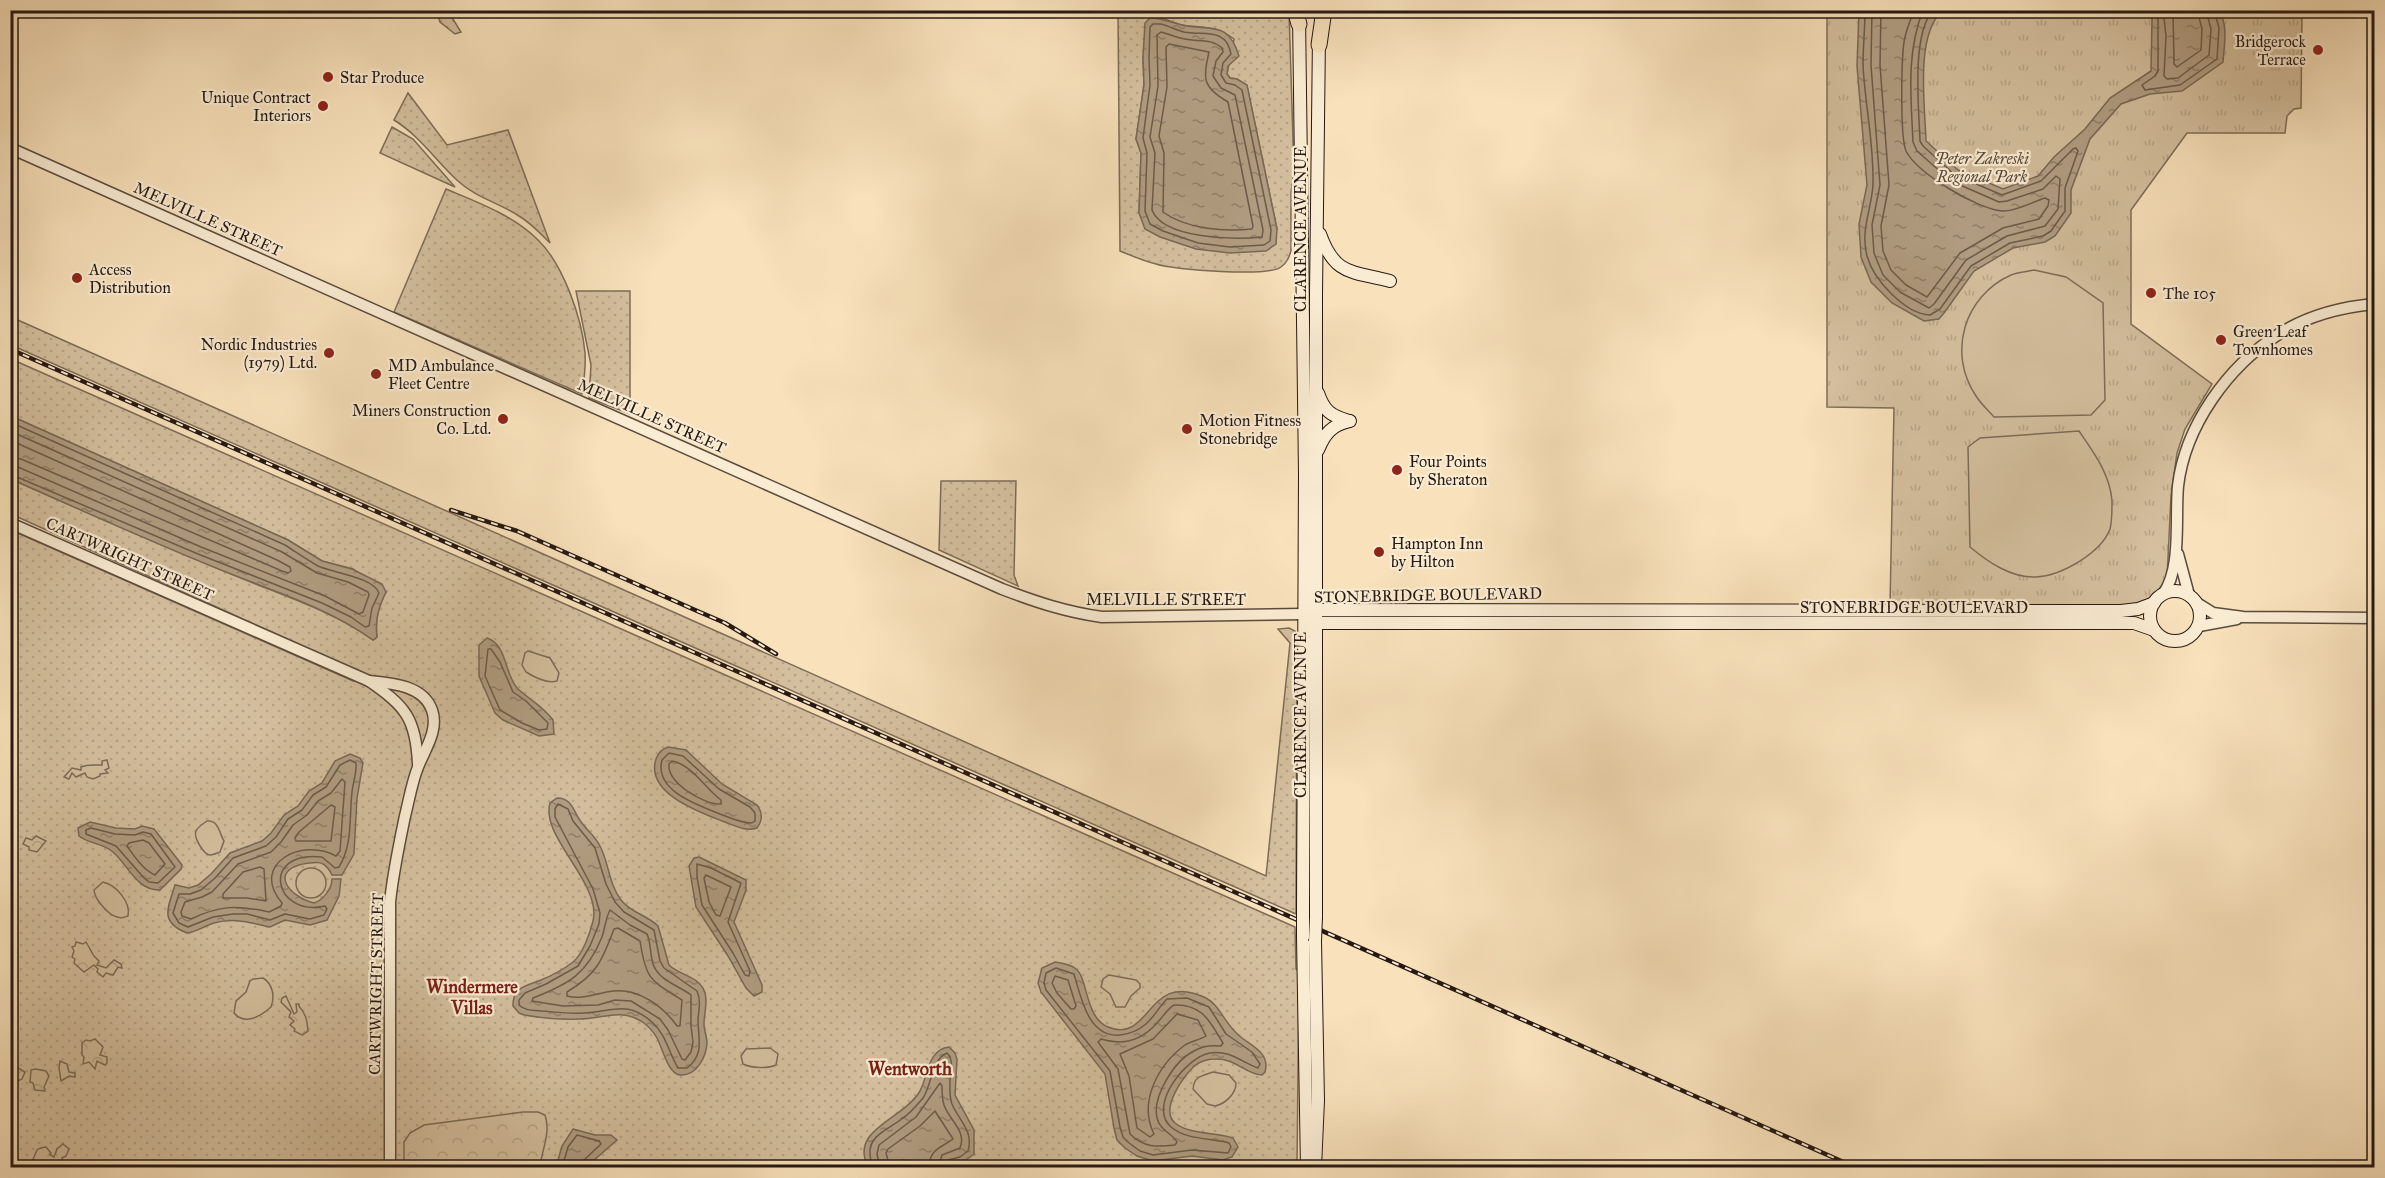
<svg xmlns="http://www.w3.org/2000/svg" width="2385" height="1178" font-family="'IM FELL Great Primer',serif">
  <defs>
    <pattern id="grass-dots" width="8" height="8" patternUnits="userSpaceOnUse" patternTransform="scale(1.5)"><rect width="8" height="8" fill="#d4bf9e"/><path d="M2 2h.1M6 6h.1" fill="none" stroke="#b6a487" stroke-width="1.8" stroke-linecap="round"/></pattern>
    <pattern id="forest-crowns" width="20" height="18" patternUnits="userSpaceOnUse" patternTransform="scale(1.5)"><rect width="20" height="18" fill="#d4bf9e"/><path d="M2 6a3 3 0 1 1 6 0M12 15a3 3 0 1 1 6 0" fill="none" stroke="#b6a487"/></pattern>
    <pattern id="park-tufts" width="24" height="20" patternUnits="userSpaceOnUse" patternTransform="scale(1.5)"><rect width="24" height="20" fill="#d4bf9e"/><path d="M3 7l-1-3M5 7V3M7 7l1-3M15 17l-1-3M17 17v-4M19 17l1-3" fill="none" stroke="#b6a487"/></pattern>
    <pattern id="water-ripples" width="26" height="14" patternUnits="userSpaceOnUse" patternTransform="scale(1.5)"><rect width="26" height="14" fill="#b19d82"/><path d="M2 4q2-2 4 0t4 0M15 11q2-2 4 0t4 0" fill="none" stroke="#907f69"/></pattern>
  </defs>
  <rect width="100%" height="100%" fill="#f8e1bb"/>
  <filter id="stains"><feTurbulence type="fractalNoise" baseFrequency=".00333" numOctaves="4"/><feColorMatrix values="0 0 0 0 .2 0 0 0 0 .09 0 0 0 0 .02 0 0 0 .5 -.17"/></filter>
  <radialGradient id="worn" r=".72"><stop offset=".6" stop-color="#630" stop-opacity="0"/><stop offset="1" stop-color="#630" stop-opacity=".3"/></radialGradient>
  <g fill="url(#grass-dots)" stroke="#7d6c58" stroke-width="1.5" fill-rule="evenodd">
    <path d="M437,11H448L461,32L455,34L440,22Z"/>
    <path d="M1118,11H1289L1294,171L1291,193V251C1289,257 1287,263 1281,267C1268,277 1174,270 1156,264C1144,261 1132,256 1120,251ZM1162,18C1170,21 1180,26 1189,26C1207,27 1219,28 1234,39L1227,74L1230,78L1237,79L1247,86L1277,229L1139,213L1141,153L1136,139L1144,85L1143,57Z"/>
    <path d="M408,93L447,145L508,130L550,243C540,233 531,223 519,216C499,203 475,197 458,181C436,161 420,136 394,120Z"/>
    <path d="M392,127L413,139L455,187L380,153Z"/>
    <path d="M446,189C477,202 513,215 538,240C563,264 582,318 585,353C586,367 584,381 582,394L394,312Z"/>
    <path d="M576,291H630V414L589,398L591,365Z"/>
    <path d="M11,317L1266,876L1290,643L1278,629L1289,628L1295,631L1297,636L1296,914L11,345Z"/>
    <path d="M11,359L1295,927L1296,969L1299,971L1297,1167H11V530L353,681L349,667L11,514V479C87,513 164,545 241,578C286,597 332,611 373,640L377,637C375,620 378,608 386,592L353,569L322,561L288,540L11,416Z"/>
    <path d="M941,481H1016L1014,575L1018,586L939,550Z"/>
  </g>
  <g fill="url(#forest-crowns)" stroke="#7d6c58" stroke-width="1.5">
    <path d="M107,760L109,768L105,770L108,773L100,774V776L93,779L87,777L85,773L76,777L72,773L69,779L64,777L72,768L81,770V767C87,764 95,765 102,765V761Z"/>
    <path d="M36,836L46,841L37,852L29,850V847L23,844L26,838L32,840Z"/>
    <path d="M76,942L83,944L86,942L94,956L99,961L97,965L106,968L114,960L121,964L122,968L118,967L113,975L106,973L103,977L97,972L98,969L94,965L84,972L74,963L75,959L72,957L74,951L72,947L75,946Z"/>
    <path d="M286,996L294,1014L297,1012L296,1004H299V1006C306,1014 307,1020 308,1031L302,1035L294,1031L295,1029L290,1025L294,1021L289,1017L291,1012L281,1002L282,998Z"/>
    <path d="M95,1039L103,1047L100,1055L107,1057V1063L105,1065L97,1061L95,1069L89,1062L83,1064L84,1057L82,1055V1043L86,1040L90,1041Z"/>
    <path d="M60,1061L67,1064L69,1072L75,1073V1077L69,1076L61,1081L59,1068Z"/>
    <path d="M18,1068L25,1072L22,1079L11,1084V1073Z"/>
    <path d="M35,1069L46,1071L49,1076L44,1087L45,1091L35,1090L33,1083L30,1082L31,1070Z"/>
    <path d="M523,1112H538L545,1115C551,1133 542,1149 540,1167H404V1142L410,1133L424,1125Z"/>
    <path d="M63,1144L69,1149L66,1156L62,1158L63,1162L60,1163L57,1161H49L40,1165L33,1159C38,1150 34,1149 46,1147L51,1153L50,1155L54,1157L57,1149Z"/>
  </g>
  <path fill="url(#park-tufts)" stroke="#7d6c58" stroke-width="1.5" d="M1827,11H2302L2301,108L2294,109L2287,116L2285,133H2187L2131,210V324L2212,384L2185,429L2177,453L2171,496L2167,579L2156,597L2138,609L1890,605L1894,408L1827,407Z"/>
  <g fill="#d4bf9e" stroke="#7d6c58" stroke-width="1.5">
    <path d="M2034,270L2066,277L2103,303L2105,400L2091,415L1994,417C1988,410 1981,404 1976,396C1947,353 1964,296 2011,275C2018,272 2026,272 2034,270Z"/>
    <path d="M2079,431C2094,453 2110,474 2112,501C2112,508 2112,522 2110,529C2101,553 2061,576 2036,577C2011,578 1988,562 1970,547L1968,447L1980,438Z"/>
    <path d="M528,651L550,658L559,673L557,681C547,684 534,677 526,672L522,665L525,653Z"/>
    <path d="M207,821C219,820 219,833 224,841L220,852C217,853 213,855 210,855C204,855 193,837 196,831C197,828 204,823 207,821Z"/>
    <circle cx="311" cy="883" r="15"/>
    <path d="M103,882C116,885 131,902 128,916C124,917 122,919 117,917C108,915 94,898 94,890Z"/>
    <path d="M1109,975L1136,980L1140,984V988L1131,996L1125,1007H1116L1110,994L1101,987L1103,979Z"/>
    <path d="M263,978C273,984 275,997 271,1007C261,1016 245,1026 234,1013L236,1001L246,992L250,981L253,979Z"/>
    <path d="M770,1048L778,1054L776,1065C767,1069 751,1068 743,1064L741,1056L746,1049Z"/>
    <path d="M1213,1072L1229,1075L1236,1083C1236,1094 1225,1104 1215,1106L1207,1104L1193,1089C1194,1076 1202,1076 1213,1072Z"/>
  </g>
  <g fill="url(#water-ripples)" stroke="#796855" stroke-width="1.5">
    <path d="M1859,11H1942C1915,36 1925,106 1926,141L1958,170L2003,189L2038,176L2054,157L2085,129L2110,98L2151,71L2152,18L2135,11H2218C2229,23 2224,46 2223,62L2182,91L2150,94L2121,104L2090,139L2071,190V213L2055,236L2045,242L2013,248L1974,271L1944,313L1939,319L1924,321L1892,303L1871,282L1861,257L1859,224L1867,185L1857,66Z"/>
    <path d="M1150,18C1164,18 1174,24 1187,26C1215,30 1229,23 1239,56L1228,66L1227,74L1230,78L1237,79L1247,85L1277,229L1276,244L1266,251L1230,253L1196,249L1160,237L1145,229L1139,213L1141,153L1136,139L1144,85L1143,57L1145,23Z"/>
    <path d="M11,416L288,540L322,561L352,569L382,584L386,592C378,608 375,620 377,637L373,640C326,606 269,590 216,568C147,540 78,509 11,479Z"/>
    <path d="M487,638C508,645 504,675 518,689C530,700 543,706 553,720L554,734L539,736L503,720L495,713L479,676V645Z"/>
    <path d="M668,747L686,750L722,784L757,805C763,813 763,820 757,828C744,832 734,825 722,821C699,812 645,793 656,759C658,753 662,749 668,747Z"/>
    <path d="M350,754L360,758L363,763L357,798L354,854L342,875H332C330,871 327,866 323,864C319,861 314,863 309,863C269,868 285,895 314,903C323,900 332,889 332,879H341L339,896L327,920L310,925L285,920L270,927C251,923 234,917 214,923C204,926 197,932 187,933C159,922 168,908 175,885L189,888L198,885L211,874L230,853L262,841L271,833L284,815L298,806L309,791L322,783L335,761Z"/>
    <path d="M557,798C571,798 573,809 579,819C585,829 596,836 601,848C609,865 609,884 621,900C631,913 647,915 658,926L669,965C678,974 697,977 703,988C709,999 704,1013 704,1024C704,1030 707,1037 707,1043C706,1057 697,1076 680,1075C668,1074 662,1047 657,1038C653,1031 647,1025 641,1021C620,1008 602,1019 579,1019C561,1020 542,1018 524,1015L519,1013L513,1006C513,999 514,994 520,989C525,985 534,983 541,980C551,976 564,969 573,962C583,954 590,933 593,921C602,883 540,837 550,803Z"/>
    <path d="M90,822L116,828L135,829L142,826L154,829L182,865L181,869L160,890C137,891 128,865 113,852C103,843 89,844 79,836L78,828Z"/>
    <path d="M699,857L746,880V890L734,922L762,985V992L754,996L746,988L728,956L696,907L689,866L694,858Z"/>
    <path d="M1055,962C1062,963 1071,964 1076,969C1088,978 1085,1018 1108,1027C1151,1045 1147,969 1206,998C1221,1006 1225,1026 1242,1038C1254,1047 1270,1054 1265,1072L1262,1075C1245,1074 1235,1058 1215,1059C1209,1059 1202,1061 1197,1064C1185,1073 1159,1109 1175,1123C1190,1135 1215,1132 1233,1138L1238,1147L1232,1157L1223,1160L1192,1156L1153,1161L1137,1156L1125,1148L1117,1140L1114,1128L1105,1074L1041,992L1038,983L1042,968Z"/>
    <path d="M949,1047L955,1053L957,1059L955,1095L974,1130V1154C951,1175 898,1168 868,1167C849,1129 903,1120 920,1091C928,1076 928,1049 949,1047Z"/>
    <path d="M573,1129L595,1135H611L617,1140L586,1167H556L562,1146Z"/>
  </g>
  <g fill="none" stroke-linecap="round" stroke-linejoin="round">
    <g stroke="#6c5b4a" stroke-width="1.5">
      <path d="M1865,10C1865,29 1863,47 1863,65C1865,105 1874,144 1873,184C1872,208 1860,230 1867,256C1873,279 1905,314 1930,315L1940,309L1971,266L2010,243L2043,236L2051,231L2065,211V188L2078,151L2076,148L2073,149L2041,181L2002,195L1955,175L1923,146L1920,141C1919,109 1911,35 1933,10"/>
      <path d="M1872,10L1871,65L1880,185L1872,225L1874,253L1883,275L1900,292L1929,308L1934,304L1966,260L2007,236L2045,226L2058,209L2060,179L2056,176L2043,189L2007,201L1999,202L1951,181L1917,151L1913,142C1911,96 1906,54 1923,10"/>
      <path d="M1881,10L1880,65L1889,185L1881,226L1883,251L1891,270L1906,285L1927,297L1960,253L2003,228L2039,219L2048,206L2049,200L2045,198C2032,202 2015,212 2002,211C1977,209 1917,173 1906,151C1900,137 1901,53 1905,37C1907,28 1911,19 1914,10"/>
      <path d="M2151,10L2158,18V71L2155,76L2142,85L2145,90L2180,85L2217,59L2219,28L2214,10"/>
      <path d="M2163,10L2166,36L2164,76L2167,79L2178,78L2209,55L2211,29L2206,10"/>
      <path d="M2173,10L2174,64L2177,67L2201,50L2202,29L2197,10"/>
      <path d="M1161,24C1169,26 1176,30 1184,32C1204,36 1226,27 1231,54L1223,63L1221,75L1226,83L1235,85L1242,90L1271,230L1270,241L1264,245L1230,247L1198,243L1163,231L1150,224L1145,211L1147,153L1143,138L1150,85L1149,57L1150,27L1153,24Z"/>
      <path d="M1161,32C1169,34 1177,38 1185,39C1198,42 1211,38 1222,48L1223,52L1216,61L1213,76L1221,88L1235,95L1263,230L1262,237C1235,240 1163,239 1152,210L1155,153L1150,137L1158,86L1157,35Z"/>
      <path d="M1169,44L1209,52C1203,79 1202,87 1228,102L1253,226L1252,229C1224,232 1186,229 1163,212L1164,153L1159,136L1167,87L1166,47Z"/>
      <path d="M10,422L285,545C296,552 307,560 318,566C333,573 373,577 379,593L372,608L369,626L365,627L351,617L322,603L198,554L10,474"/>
      <path d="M10,431L282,552L317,573L348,582L368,592L369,595L363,612L359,614L325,596L201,547L18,467L10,466"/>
      <path d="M10,440L277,560L290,567L291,571L288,573L282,571L21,459L10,457"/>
      <path d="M488,649H491L500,662L513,692L526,701L548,723L547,729L539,730L522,723L500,710L485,676Z"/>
      <path d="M669,753L683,756L719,789L750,807L755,813V821L752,823C740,823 731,818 720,814C698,805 654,791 662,760Z"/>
      <path d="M350,760L356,763C357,773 353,782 352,792C349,818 353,844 339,867L335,868L322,857C259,850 274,918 325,906L327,909L324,915L310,919L285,914L270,920L247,914H233L213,917L188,927L179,923L173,913L179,894H190L201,890L215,878L233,858L266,846L276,837L288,819L302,810L313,795L326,787L340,765Z"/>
      <path d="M672,761C691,764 706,789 721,800V804C704,805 667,783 669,764Z"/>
      <path d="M342,779L345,782L340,851L336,856C302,837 249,864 282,903L281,906L269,912C238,905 220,905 191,919L182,916L181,912L185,902L202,897L212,892L238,864L271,852L281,842L293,825L307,815L318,801L331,793Z"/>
      <path d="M558,804L568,809L573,821L595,848L606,884L615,902L624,912L654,930L660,961L664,968L697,991C701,1000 699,1009 698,1019C698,1038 705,1054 687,1068H678C669,1053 666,1035 653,1023C627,999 613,1012 583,1013C569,1014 555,1012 541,1011C533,1010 525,1011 519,1005V1000L525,993L546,984L578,966L590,946L599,924L600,913L593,889L555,817V809Z"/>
      <path d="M331,805L335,807L331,841H296L295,838L299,832Z"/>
      <path d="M91,828L115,834L135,835L143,832L151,834L175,867L158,883L149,882L144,878L116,846L86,834V830Z"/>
      <path d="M143,840L149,843L165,864L155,875C144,871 134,856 127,846L129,843Z"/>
      <path d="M697,864L711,868L741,883L728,922L750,971L749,976L745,975L733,953L702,905L697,877Z"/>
      <path d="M260,867L264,869L266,901L247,898H223V894L243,872Z"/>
      <path d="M706,875L731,887L720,916L716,915L709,902L704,878Z"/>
      <path d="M610,910L630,925L647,934C651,943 650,954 653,964C659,981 678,985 691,995V1026L693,1042L691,1052L685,1060L682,1059L668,1030L660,1019L631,1001L615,1000L598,1005L563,1006L532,1001L533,998C569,984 587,974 602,937C605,928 606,917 610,910Z"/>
      <path d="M618,928L640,941C646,980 650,980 682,1000L680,1026H677C663,1006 638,988 613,991C597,993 582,1000 567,996V992C597,974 602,961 614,929Z"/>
      <path d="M1056,968L1074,974C1081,997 1088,1038 1120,1035C1129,1034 1139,1030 1146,1024C1154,1017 1159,1007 1167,999L1187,998L1209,1007L1226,1034L1252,1052L1260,1064L1258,1068C1241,1062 1230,1050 1210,1053C1186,1057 1147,1106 1171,1127C1186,1140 1211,1138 1229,1143L1231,1147L1228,1153L1192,1150L1153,1155L1140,1151L1129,1143L1123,1137L1120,1127L1110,1071L1046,990L1044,983L1046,973Z"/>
      <path d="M1055,976L1068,980L1076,1006L1074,1009H1071L1057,993L1052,983Z"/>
      <path d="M1174,1005C1203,1004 1210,1022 1223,1043L1221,1046C1212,1045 1202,1046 1194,1051C1175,1060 1152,1096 1157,1118C1160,1131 1172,1133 1177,1142L1175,1145C1157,1147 1144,1148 1130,1134L1118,1069L1098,1042L1101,1039C1123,1046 1142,1040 1157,1023C1163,1017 1167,1009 1174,1005Z"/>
      <path d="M1177,1014L1198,1020L1206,1036C1200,1040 1191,1041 1185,1045C1158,1065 1138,1102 1154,1134L1150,1137L1137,1128L1129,1076L1120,1054L1153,1039Z"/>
      <path d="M562,1168L568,1147L577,1135L599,1141L601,1144L583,1161L582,1168"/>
      <path d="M873,1168C872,1163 870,1159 870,1154C868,1135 891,1128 903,1118C911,1113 917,1105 923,1098C932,1085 931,1060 947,1053C954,1060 951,1071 950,1080C950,1088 949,1096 952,1104C959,1121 974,1131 968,1151L960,1157L948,1160L945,1168"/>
      <path d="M880,1168L877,1154L879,1145L916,1117L940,1083L942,1086C942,1092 942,1099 944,1105C949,1120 967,1131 960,1148L942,1155L938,1168"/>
      <path d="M890,1168L886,1153L888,1149L920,1126L935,1111L953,1139C941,1148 929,1149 929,1168"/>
    </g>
    <g stroke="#5a4b3c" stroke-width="13">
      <g id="tertiary">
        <path d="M10,148L1002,589C1036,602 1066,612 1102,617L1303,614"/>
        <path d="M10,523L369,681C405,706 416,718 418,764"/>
        <path d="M2178,554L2189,595"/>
        <path d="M2163,594C2182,569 2175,517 2178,486C2185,426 2228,366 2279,334C2307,316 2342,307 2374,304"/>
        <path d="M2197,603L2213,613L2243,617L2374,618"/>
        <path d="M2199,626L2237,619"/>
        <path d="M369,681C391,683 423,685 432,710C439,730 425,749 418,767C412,782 409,800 405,816C399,845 393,873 390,902V1168"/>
      </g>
    </g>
    <g stroke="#261912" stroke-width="14">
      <g id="secondary">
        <path d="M1299,15L1305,474L1303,911"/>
        <path d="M1320,234C1335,276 1352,271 1390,281"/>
        <path d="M1318,393C1324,411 1331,416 1349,421"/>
        <path d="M1318,450C1325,433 1332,425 1350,421"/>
        <circle cx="2175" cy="616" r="25"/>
        <path d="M1311,612L1317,610L2121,611L2138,609L2154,603"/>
        <path d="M1312,620L1317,623H2134L2154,630"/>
        <path d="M1316,917V294L1319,36"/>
        <path d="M1303,937L1307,1168"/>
        <path d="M1315,1168L1318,1100L1315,941"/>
      </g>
    </g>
    <g stroke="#261912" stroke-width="17">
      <g id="motorway">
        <path d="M1295,10L1299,24"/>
        <path d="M1319,45L1324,10"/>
      </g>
    </g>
    <use href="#tertiary" stroke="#faecd3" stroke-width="10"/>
    <use href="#secondary" stroke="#faecd3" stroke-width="12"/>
    <use href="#motorway" stroke="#f8e1bb" stroke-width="15"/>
    <g stroke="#261912" stroke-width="4.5">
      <g id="rail">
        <path d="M10,349L1857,1168"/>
        <path d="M451,510L517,531L695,610L725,623L776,654"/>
      </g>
    </g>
    <use href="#rail" stroke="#faecd3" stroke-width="2" stroke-dasharray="7" stroke-linecap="butt"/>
    <g stroke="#261912" stroke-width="14" stroke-linecap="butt">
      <g id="secondary-bridge">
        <path d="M1303,937V911"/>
        <path d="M1315,941L1316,917"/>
      </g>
    </g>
    <use href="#secondary-bridge" stroke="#faecd3" stroke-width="12"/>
  </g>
  <g fill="#8f2418" stroke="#faecd3" stroke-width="2">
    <circle cx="2318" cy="50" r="6"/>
    <circle cx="328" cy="77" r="6"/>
    <circle cx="323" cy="106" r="6"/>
    <circle cx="77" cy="278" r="6"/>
    <circle cx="2151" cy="293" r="6"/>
    <circle cx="2221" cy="340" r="6"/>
    <circle cx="329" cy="353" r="6"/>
    <circle cx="376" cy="374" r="6"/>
    <circle cx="503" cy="419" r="6"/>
    <circle cx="1187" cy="429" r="6"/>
    <circle cx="1397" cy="470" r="6"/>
    <circle cx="1379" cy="552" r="6"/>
  </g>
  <g text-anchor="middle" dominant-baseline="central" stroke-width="4.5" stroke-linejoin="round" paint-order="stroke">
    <g font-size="16" fill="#261912" stroke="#faecd3" text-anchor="start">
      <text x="2306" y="41" text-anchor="end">Bridgerock<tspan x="2306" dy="18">Terrace</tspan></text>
      <text x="340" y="77">Star Produce</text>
      <text x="311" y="97" text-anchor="end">Unique Contract<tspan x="311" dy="18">Interiors</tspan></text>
      <text x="89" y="269">Access<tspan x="89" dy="18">Distribution</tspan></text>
      <text x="2163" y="293">The 105</text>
      <text x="2233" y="331">Green Leaf<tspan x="2233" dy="18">Townhomes</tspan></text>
      <text x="317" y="344" text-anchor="end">Nordic Industries<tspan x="317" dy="18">(1979) Ltd.</tspan></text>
      <text x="388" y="365">MD Ambulance<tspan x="388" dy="18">Fleet Centre</tspan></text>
      <text x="491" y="410" text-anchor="end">Miners Construction<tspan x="491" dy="18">Co. Ltd.</tspan></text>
      <text x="1199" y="420">Motion Fitness<tspan x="1199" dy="18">Stonebridge</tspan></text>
      <text x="1409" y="461">Four Points<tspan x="1409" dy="18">by Sheraton</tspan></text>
      <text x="1391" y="543">Hampton Inn<tspan x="1391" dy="18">by Hilton</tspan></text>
    </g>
    <g font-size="16" font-style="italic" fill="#5a4b3c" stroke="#faecd3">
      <text x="1982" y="158">Peter Zakreski<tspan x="1982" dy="18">Regional Park</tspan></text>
    </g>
    <g font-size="16" fill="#261912" stroke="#faecd3">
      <text transform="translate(208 219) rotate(24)">MELVILLE STREET</text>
      <text transform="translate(1300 229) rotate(-90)">CLARENCE AVENUE</text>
      <text transform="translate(652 416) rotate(24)">MELVILLE STREET</text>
      <text transform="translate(130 559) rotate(24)">CARTWRIGHT STREET</text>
      <text transform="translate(1428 595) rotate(-1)">STONEBRIDGE BOULEVARD</text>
      <text x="1166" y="599">MELVILLE STREET</text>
      <text x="1914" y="607">STONEBRIDGE BOULEVARD</text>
      <text transform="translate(1300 715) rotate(-90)">CLARENCE AVENUE</text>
      <text transform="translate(376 984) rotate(-89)">CARTWRIGHT STREET</text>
    </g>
    <g font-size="18" font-weight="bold" fill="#7a1f14" stroke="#faecd3">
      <text x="472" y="987">Windermere<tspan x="472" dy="21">Villas</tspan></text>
      <text x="910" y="1069">Wentworth</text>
    </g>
  </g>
  <rect width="2385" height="1178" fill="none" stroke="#f8e1bb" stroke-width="36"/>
  <rect x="12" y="12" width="2361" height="1154" fill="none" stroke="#261912" stroke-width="3"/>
  <rect x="18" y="18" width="2349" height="1142" fill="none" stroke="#261912" stroke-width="1.5"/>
  <rect width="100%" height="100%" filter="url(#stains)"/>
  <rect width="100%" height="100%" fill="url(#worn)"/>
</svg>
